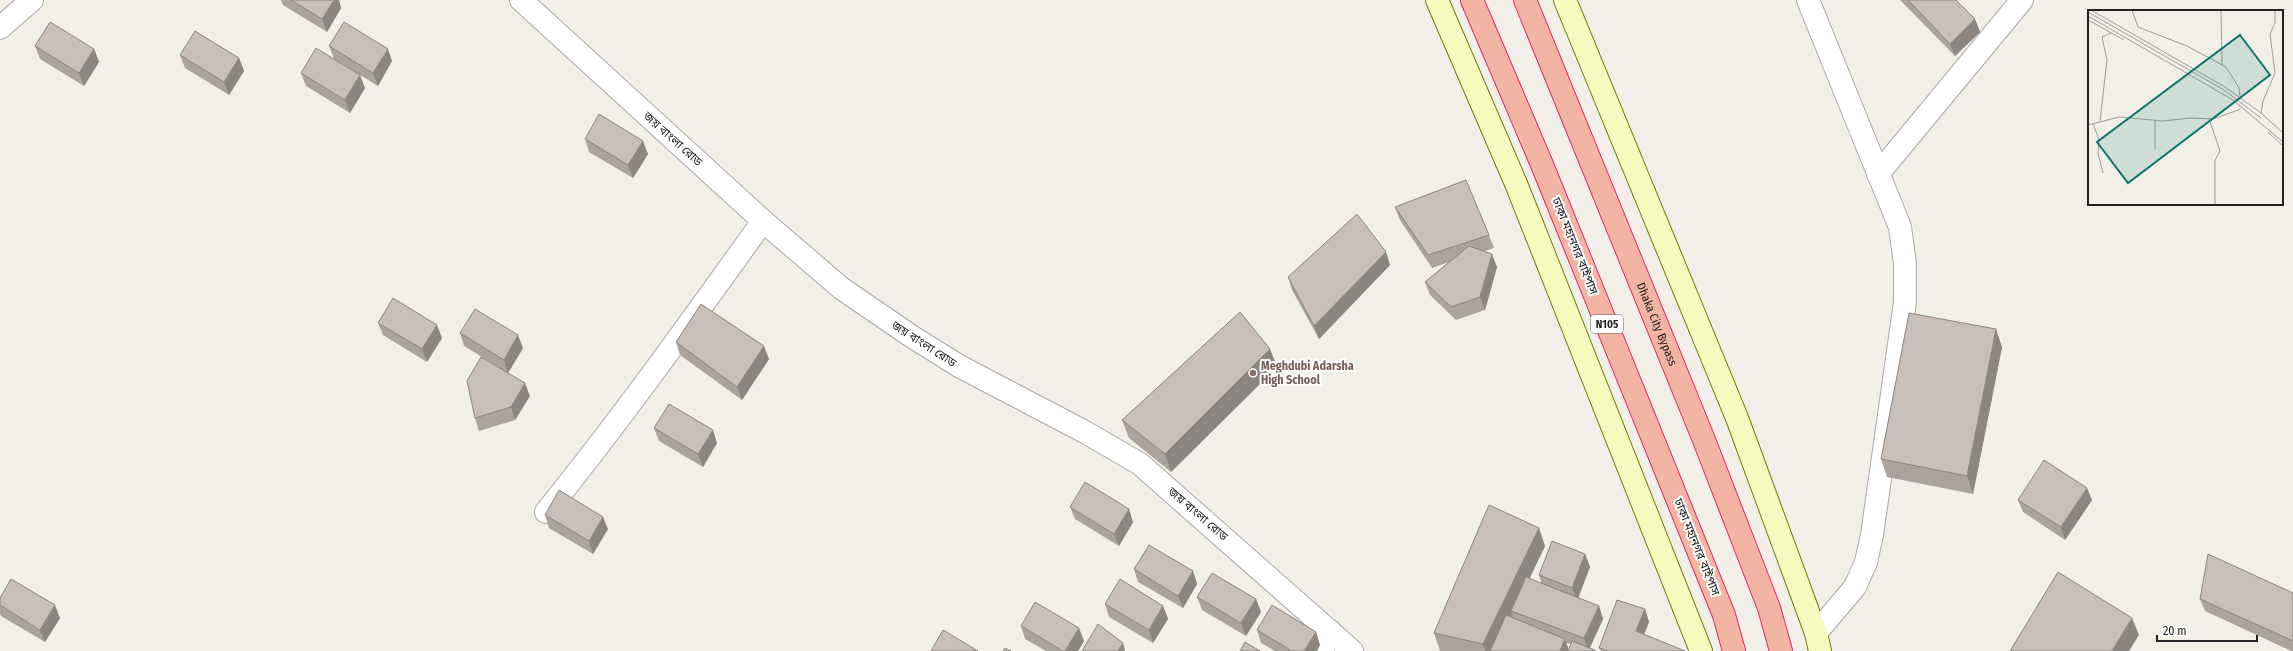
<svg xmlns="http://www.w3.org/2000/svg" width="2293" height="651" font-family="'Fira Sans Condensed','Noto Sans Bengali',sans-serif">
  <rect width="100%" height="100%" fill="#f2efe9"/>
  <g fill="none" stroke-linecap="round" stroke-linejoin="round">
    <g stroke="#a9a9a9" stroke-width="24">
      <g id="minor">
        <path d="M1808,0L1900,227L1905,264V302L1872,535L1866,562L1855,587L1816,633"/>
        <path d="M0,28L32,0"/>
        <path d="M1878,174L2022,0"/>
        <path d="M546,512C622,418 692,320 763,221"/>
        <path d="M1322,651L1330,631"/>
      </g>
    </g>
    <g stroke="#a9a9a9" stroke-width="24">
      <path id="tertiary" d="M521,0L763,221L841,288L911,336L959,366L1085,432L1140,464L1352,651"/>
    </g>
    <g stroke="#707d05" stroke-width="24">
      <g id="secondary">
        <path d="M1437,0L1517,186L1701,651"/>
        <path d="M1565,0L1737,418L1816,633L1820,651"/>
      </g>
    </g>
    <g stroke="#dc2a67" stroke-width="24">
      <g id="trunk">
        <path d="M1472,0L1543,167L1724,615L1734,651"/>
        <path id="s1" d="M1525,0L1704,440L1769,608L1781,651"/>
      </g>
    </g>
    <use href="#minor" stroke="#fff" stroke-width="22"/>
    <use href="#tertiary" stroke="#fff" stroke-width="22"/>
    <use href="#secondary" stroke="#f7fabf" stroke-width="22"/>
    <use href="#trunk" stroke="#f2b4a3" stroke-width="22"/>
  </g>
  <g fill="#aba49e" fill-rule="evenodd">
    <path d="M281,0H339L341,8L327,32L283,5Z"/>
    <path d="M1900,0H1956L1975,19L1980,32L1955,56Z"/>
    <path d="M35,46L94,49L99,62L84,86L40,59Z"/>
    <path d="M329,46L392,61L378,86L339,62L365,88L350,113L306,86L301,73L334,59Z"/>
    <path d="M180,55L239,58L244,71L229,95L185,68Z"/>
    <path d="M585,139L648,154L633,178L589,152Z"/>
    <path d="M1395,207L1489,235L1494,248L1485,251L1497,267L1485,310L1456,320L1430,295L1425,282L1449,262L1432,268L1400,220Z"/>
    <path d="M1386,252L1390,265L1319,339L1292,290L1288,277Z"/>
    <path d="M378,323L442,338L427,362L383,335Z"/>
    <path d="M460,333L523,348L508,373L464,346Z"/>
    <path d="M676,342L769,359L742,400L680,355Z"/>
    <path d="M2002,347L1973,494L1887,477L1881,459Z"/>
    <path d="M1277,367L1171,472L1129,438L1122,420Z"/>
    <path d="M530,396L515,420L479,431L475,418Z"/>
    <path d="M654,428L717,443L703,467L659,441Z"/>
    <path d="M2018,500H2092L2065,540L2023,512Z"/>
    <path d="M1070,507L1133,522L1119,546L1075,519Z"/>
    <path d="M545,515L608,529L593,554L549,528Z"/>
    <path d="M1545,546L1530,578L1542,584L1539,575L1585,554L1590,567L1578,598L1599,606L1603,619L1590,648L1595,651H1440L1434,633ZM1566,643L1571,644L1569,650Z"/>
    <path d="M1134,569L1193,571L1197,584L1183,608L1138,582Z"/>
    <path d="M2293,593V651H2291L2205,611L2200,599Z"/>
    <path d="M1197,597L1256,599L1261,612L1246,636L1202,610Z"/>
    <path d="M0,598L60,618L45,642L1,616L0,613Z"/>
    <path d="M1105,604L1163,606L1168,619L1153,643L1109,617Z"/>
    <path d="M1645,609L1649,622L1644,635L1685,651H1601L1599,648Z"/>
    <path d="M1021,626L1084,641L1078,651H1046L1025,639Z"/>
    <path d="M1257,630L1316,632L1320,645L1317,651H1275L1261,643Z"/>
  </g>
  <g fill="#8b8681">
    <path d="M334,0H339L341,8L327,32L322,19Z"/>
    <path d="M1975,19L1980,32L1955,56L1950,44Z"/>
    <path d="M94,49L99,62L84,86L79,73Z"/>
    <path d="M388,49L392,61L378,86L373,73Z"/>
    <path d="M239,58L244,71L229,95L224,82Z"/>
    <path d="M360,75L365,88L350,113L345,100Z"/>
    <path d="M643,141L648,154L633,178L628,165Z"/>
    <path d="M1386,252L1390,265L1319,339L1314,326Z"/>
    <path d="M1492,254L1497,267L1485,310L1480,297Z"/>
    <path d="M437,325L442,338L427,362L422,349Z"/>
    <path d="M1996,329L2002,347L1973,494L1967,476Z"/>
    <path d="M518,335L523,348L508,373L504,360Z"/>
    <path d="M764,346L769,359L742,400L737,387Z"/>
    <path d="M1270,349L1277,367L1171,472L1165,454Z"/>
    <path d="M525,383L530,396L515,420L511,407Z"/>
    <path d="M713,430L717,443L703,467L698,454Z"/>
    <path d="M2087,488L2092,500L2065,540L2061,527Z"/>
    <path d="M1129,509L1133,522L1119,546L1114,534Z"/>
    <path d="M603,517L608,529L593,554L589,541Z"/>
    <path d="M1539,528L1545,546L1513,612L1511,611L1512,614L1494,651H1485L1483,644Z"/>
    <path d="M1585,554L1590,567L1577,601L1572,588Z"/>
    <path d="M1193,571L1197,584L1183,608L1178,596Z"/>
    <path d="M1256,599L1261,612L1246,636L1241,623Z"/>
    <path d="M55,605L60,618L45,642L40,630Z"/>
    <path d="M1163,606L1168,619L1153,643L1149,630Z"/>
    <path d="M1599,606L1603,619L1588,651L1584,638Z"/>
    <path d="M1645,609L1649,622L1640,644L1636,631Z"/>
    <path d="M2132,618L2139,635L2129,651H2112Z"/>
    <path d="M1079,628L1084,641L1078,651H1065Z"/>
    <path d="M1316,632L1320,645L1317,651H1304Z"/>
    <path d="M1565,639L1569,651H1560Z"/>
    <path d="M1123,643L1125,651H1118Z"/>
  </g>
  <g fill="#c7bfb8" stroke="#8b8681">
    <path d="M291,0H334L322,19Z"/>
    <path d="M1908,0H1956L1975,19L1950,44Z"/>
    <path d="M50,22L94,49L79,73L35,46Z"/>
    <path d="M344,22L388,49L373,73L329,46Z"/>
    <path d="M195,31L239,58L224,82L180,55Z"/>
    <path d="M316,48L360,75L345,100L301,73Z"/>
    <path d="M599,114L643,141L628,165L585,139Z"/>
    <path d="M1466,180L1489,235L1428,255L1395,207Z"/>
    <path d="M1357,214L1386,252L1314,326L1288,277Z"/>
    <path d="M1469,246L1492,254L1480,297L1451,307L1425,282Z"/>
    <path d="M393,298L437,325L422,349L378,323Z"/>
    <path d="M701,304L764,346L737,387L676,342Z"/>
    <path d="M475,309L518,335L504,360L460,333Z"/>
    <path d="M1240,312L1270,349L1165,454L1122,420Z"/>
    <path d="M1909,313L1996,329L1967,476L1881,459Z"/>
    <path d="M481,357L525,383L511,407L475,418L467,381Z"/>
    <path d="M669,404L713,430L698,454L654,428Z"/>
    <path d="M2044,460L2087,488L2061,527L2018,500Z"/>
    <path d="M1085,482L1129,509L1114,534L1070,507Z"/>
    <path d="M559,490L603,517L589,541L545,515Z"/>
    <path d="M1489,505L1539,528L1483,644L1434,633Z"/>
    <path d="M1552,541L1585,554L1572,588L1539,575Z"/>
    <path d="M1149,545L1193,571L1178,596L1134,569Z"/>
    <path d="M2208,554L2293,593V641L2200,599Z"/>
    <path d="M2058,572L2132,618L2112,651H2010Z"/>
    <path d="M1212,573L1256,599L1241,623L1197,597Z"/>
    <path d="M1526,577L1599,606L1584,638L1511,611Z"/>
    <path d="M11,579L55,605L40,630L0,605V598Z"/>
    <path d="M1120,579L1163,606L1149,630L1105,604Z"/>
    <path d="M1617,600L1645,609L1636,631L1685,651H1608L1599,648Z"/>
    <path d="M1035,602L1079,628L1065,651H1063L1021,626Z"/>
    <path d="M1272,605L1316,632L1304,651H1292L1257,630Z"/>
    <path d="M1506,615L1565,639L1560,651H1490Z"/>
    <path d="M1098,624L1123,643L1118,651H1082Z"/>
    <path d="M943,630L978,651H931Z"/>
    <path d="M1572,641L1595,650V651H1568Z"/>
    <path d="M1245,642L1260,651H1240Z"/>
    <path d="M1005,648L1011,651H1003Z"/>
  </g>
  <circle fill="#8d6e63" stroke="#fff" stroke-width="1.5" cx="1253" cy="373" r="4"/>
  <g text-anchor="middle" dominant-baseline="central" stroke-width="4" stroke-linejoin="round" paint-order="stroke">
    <rect fill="#fff" stroke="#646464" stroke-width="1" x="1591" y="315" width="32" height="18" rx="3"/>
    <g font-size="11" font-weight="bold" fill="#222">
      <text x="1607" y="324">N105</text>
    </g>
    <g font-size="12" fill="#222" stroke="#fff">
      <text transform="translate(673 139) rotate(42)">জয় বাংলা রোড</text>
      <text transform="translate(1575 246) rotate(68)">ঢাকা মহানগর বাইপাস</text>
      <text stroke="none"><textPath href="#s1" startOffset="350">Dhaka City Bypass</textPath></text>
      <text transform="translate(924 344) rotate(33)">জয় বাংলা রোড</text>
      <text transform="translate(1198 514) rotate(41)">জয় বাংলা রোড</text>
      <text transform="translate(1697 547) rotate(68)">ঢাকা মহানগর বাইপাস</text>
    </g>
    <g font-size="12" font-weight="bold" fill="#785e54" stroke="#fff" text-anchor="start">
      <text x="1261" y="366">Meghdubi Adarsha<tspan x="1261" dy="14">High School</tspan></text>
    </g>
  </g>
  <g transform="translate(2088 10)">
    <rect width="195" height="195" fill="#f2efe9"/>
    <path fill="none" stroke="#9f9d99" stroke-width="1" d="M3,0L137,77L173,103L195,123M44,0L50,17L99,36L138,57L151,78L152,86M133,0L134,55M0,2L136,80L173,108M0,6L145,90L195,132M0,10L36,30M173,103L175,91L187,63L182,24L187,13V0M121,109L132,141L127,150V195M67,110V139M12,111L19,50L14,27L23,23M5,114L11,129L10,143L15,163M0,115L31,107L75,111L102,108L125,109L153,99M180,122L195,136"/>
    <path fill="#0f766e" fill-opacity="0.15" stroke="#0f766e" stroke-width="2" d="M152,25L182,65L40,173L9,132Z"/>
    <rect width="195" height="195" fill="none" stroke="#222" stroke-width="2"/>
  </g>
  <path d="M2157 635v6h100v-6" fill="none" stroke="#222222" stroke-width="2"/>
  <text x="2163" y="635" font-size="12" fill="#222222" stroke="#ffffff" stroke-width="3" paint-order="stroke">20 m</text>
</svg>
